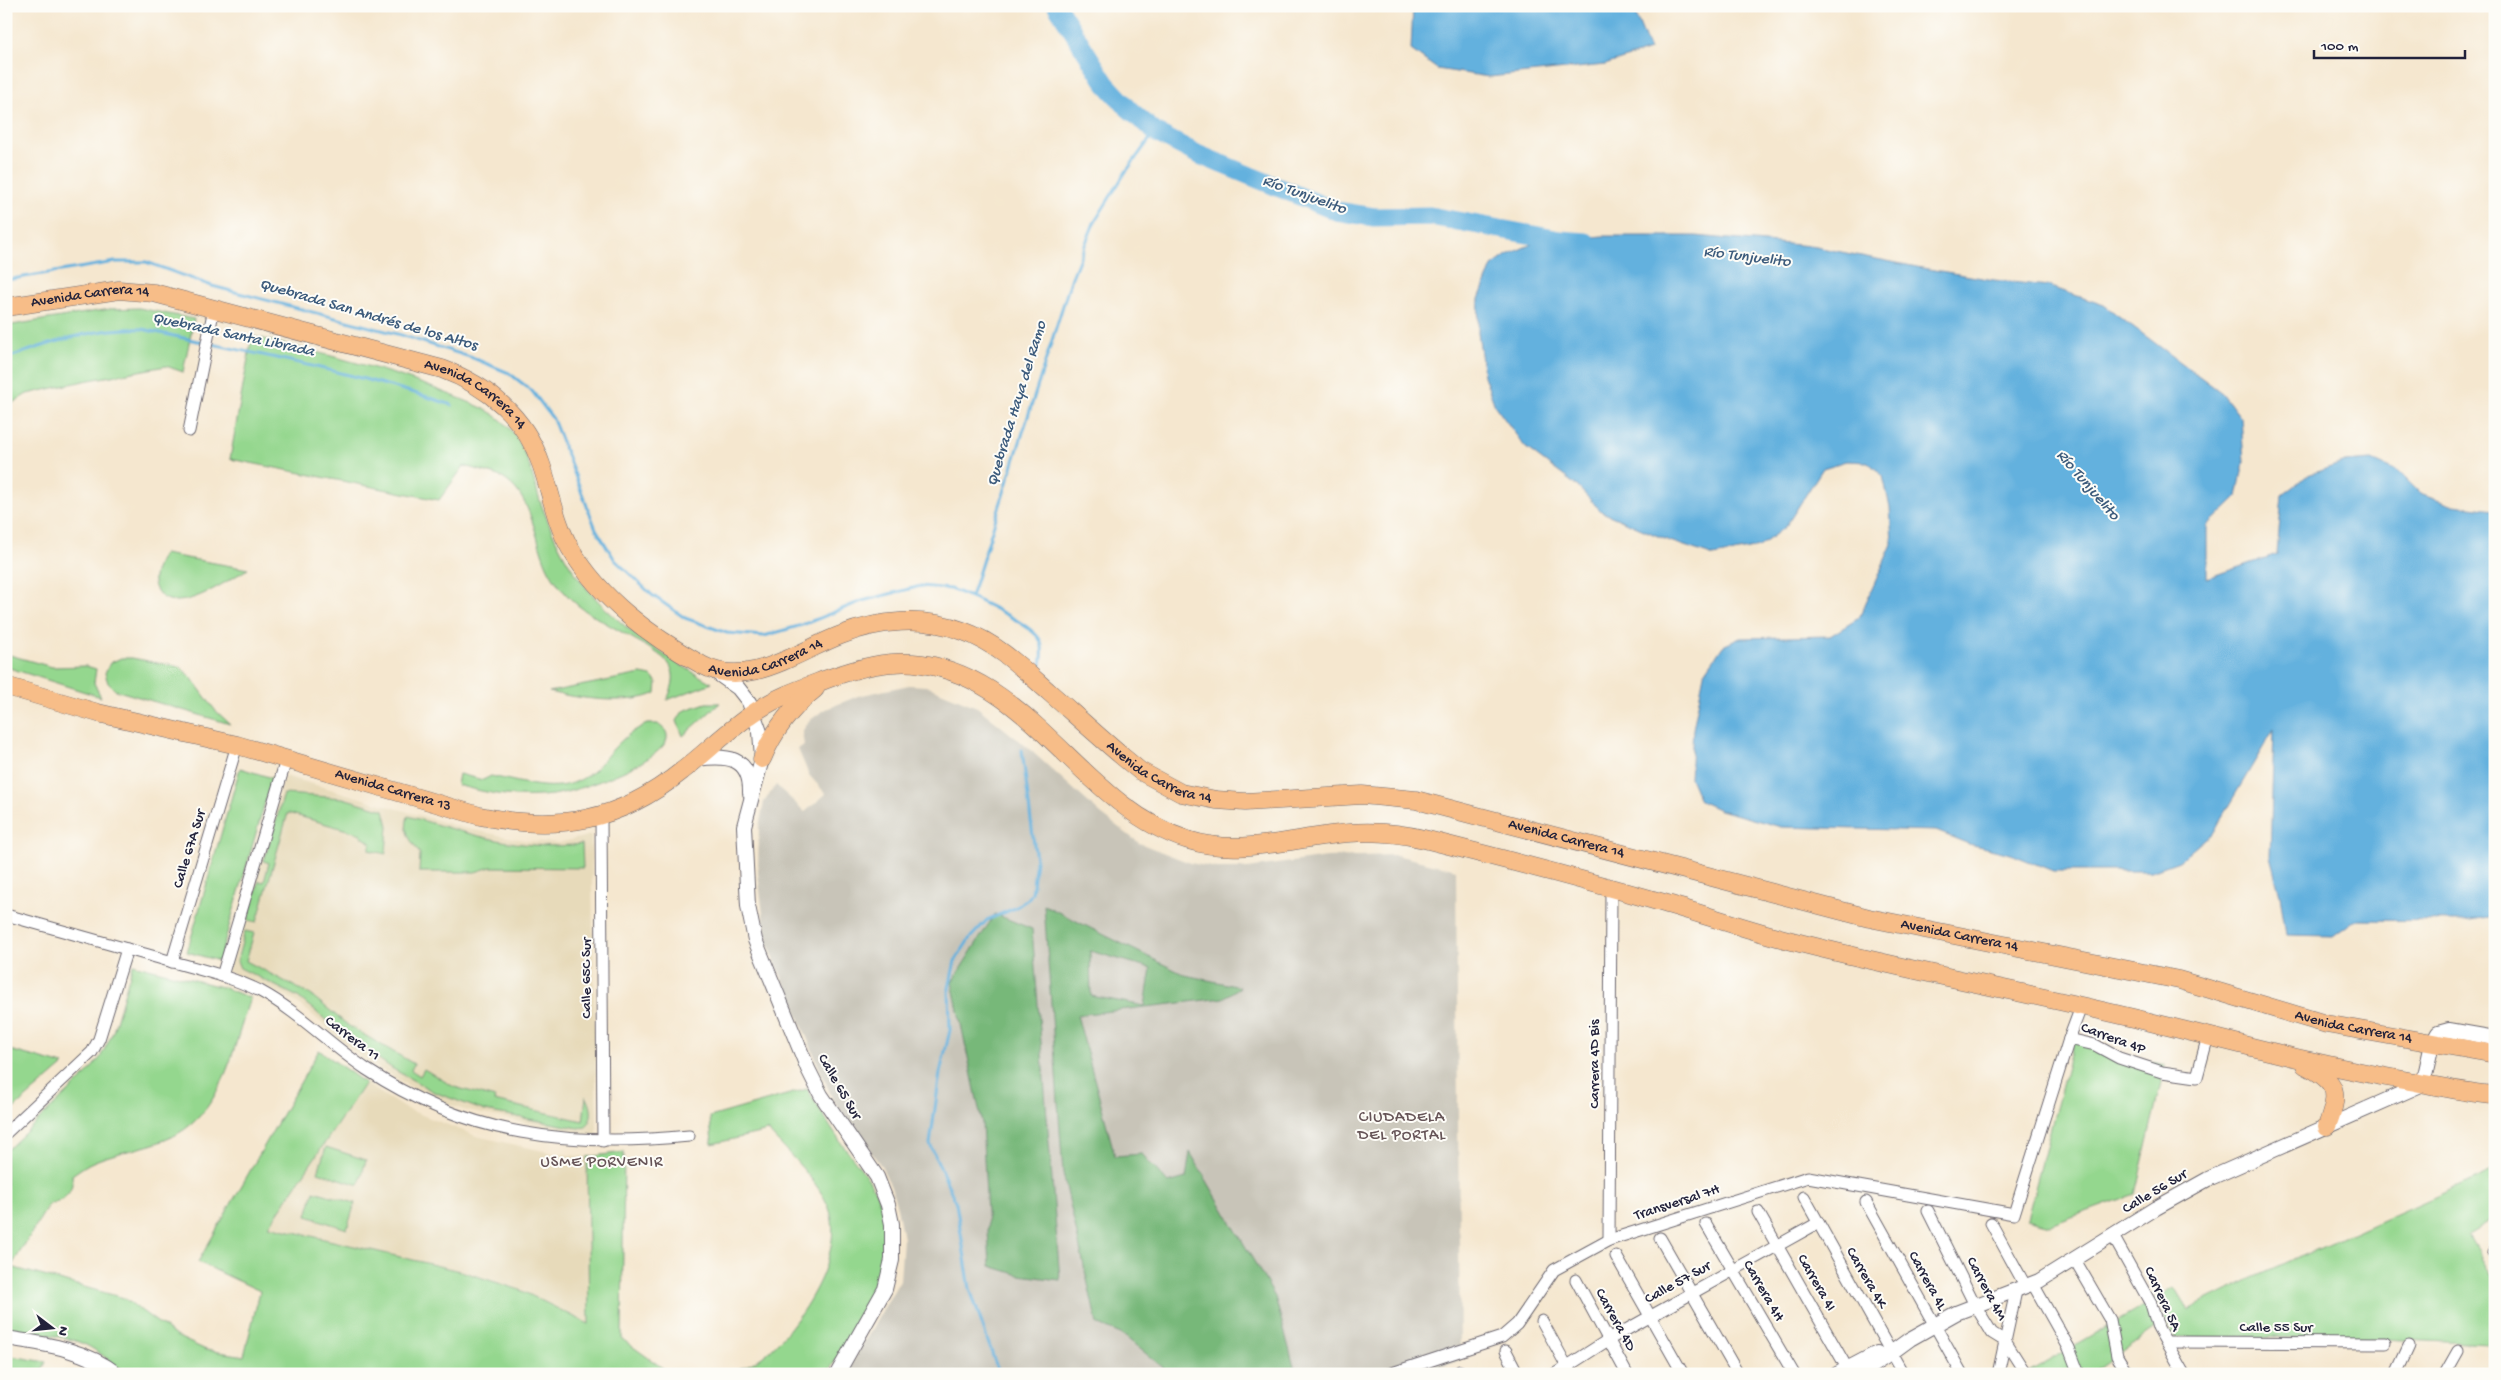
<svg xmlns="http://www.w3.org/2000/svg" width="2501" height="1380" font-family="'Gochi Hand',sans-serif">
  <rect width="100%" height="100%" fill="#fdfcf7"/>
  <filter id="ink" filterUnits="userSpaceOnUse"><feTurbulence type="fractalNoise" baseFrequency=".02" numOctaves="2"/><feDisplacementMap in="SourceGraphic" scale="10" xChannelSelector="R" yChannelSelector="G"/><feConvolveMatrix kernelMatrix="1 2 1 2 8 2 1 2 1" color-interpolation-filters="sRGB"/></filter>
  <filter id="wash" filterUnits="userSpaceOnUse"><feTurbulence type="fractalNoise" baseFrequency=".0096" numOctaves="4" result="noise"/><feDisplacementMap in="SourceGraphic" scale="20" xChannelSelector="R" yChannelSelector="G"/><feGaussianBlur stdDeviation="1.12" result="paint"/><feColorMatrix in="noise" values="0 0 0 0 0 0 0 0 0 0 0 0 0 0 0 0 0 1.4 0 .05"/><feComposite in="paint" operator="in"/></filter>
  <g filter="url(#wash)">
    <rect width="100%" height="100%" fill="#f5e7cf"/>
    <g fill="#e7daba">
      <path d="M285,776L463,828L528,841L559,843L591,835L597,1135H586L464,1110L427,1096L363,1059L308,1011L287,996L227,971Z"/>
      <path d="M365,1083L404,1108L476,1136L552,1153L587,1157L590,1324L520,1290L464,1272L268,1226Z"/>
    </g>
    <path fill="#c8c4b8" d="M909,685L926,686L977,707L1027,747L1101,814L1139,843L1190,863L1217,868H1248L1327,857L1396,855L1456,870L1460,1360L1424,1374H846L900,1280L903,1239L897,1207L891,1187L882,1167L833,1100L766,939L758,873L759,827L764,802L776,785L805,812L826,794L809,775L798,749L804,745L802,732L809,721L824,710L858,696Z"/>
    <g fill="#94d78e" stroke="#5b7c64">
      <path d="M139,308L194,319L183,372L166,366L84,381L27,394L6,407V326L110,309Z"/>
      <path d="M252,336C319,353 387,368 451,395C466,401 483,407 496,416C525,437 530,469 540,501C546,517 553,535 561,550C592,610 654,651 712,683L667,700C672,688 677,676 669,664C660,649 593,620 574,602C563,592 553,579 547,566C535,539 532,499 507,481C497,473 477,470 464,466L439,500L230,459Z"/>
      <path d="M164,554L248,569C227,580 173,621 156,589C150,578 158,564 164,554Z"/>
      <path d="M6,654L52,667L86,666L96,669L94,683L101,697L6,667Z"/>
      <path d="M121,658H132L180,667L190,676L215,710L230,724L115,690L108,683L105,673L110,663Z"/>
      <path d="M641,674L651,676L657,682L656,693C632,706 576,698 549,692Z"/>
      <path d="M706,703H720L683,736L677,721L683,711Z"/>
      <path d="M647,724H658C662,728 667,730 667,736C669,760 573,793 552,795C519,799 489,794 457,785L459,774L483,780L491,776C532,784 569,800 601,763C615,746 628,732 647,724Z"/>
      <path d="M240,768L272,778L219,961L187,952Z"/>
      <path d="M284,794L343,798L384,810L388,826L386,854L369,850L371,843L361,836V834L288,813L257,922L248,920L259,881L264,882L269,863L264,861Z"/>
      <path d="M408,816C465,833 522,852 582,844L583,868L491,867L475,872H419L420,854C411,840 403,834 408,816Z"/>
      <path d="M245,931L254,933L246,961L311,995L349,1026L414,1064L411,1070L420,1076L424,1069L454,1087L495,1098L494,1101L583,1121L586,1096C592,1107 594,1116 586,1127L578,1128L485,1111L434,1092L393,1069L343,1034L298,997L240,968L237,961Z"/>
      <path d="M133,964L225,988L250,998C232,1051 223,1117 165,1140C142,1149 117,1152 95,1161C87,1164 79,1170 72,1175C74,1193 65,1200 49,1204L11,1267L124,1298L176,1336L206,1350L244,1356L260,1291L198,1262L319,1050L365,1083L269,1226L464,1272L520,1290L589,1324L587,1157L624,1152L622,1339L671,1374H125C112,1363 99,1351 84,1344C60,1334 31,1333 6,1330V1151L85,1076L100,1058L113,1032Z"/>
      <path d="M2075,1036L2120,1054L2165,1065L2135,1194L2050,1225L2027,1219Z"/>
      <path d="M6,1049L64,1065L12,1110L6,1108Z"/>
      <path d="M807,1089C818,1106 828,1124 839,1140C850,1156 864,1170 873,1187C909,1255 862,1318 827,1374H725C739,1369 754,1364 766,1354C800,1324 846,1254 829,1208C819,1182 787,1152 768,1131L712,1144L710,1117Z"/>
      <path d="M326,1147L366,1160L359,1185L318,1172Z"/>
      <path d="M2495,1170V1219L2468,1235L2495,1280V1341L2490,1344L2361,1338L2174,1337L2156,1298L2174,1287L2188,1310L2251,1279Z"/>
      <path d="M314,1191L355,1203L347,1229L307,1216Z"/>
      <path d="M2149,1303L2156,1328L2090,1374H2026Z"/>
      <path d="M6,1355L46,1362L40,1374H6Z"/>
    </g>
    <g fill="#77b879" stroke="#4c6d5a" fill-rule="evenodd">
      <path d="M1044,905L1185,975L1240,987L1223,998L1077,1015L1115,1156L1142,1154L1168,1183L1186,1178L1190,1152L1275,1297L1296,1374H1171L1123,1335L1097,1324L1063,1173ZM1090,951L1151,968L1145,1006L1091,996Z"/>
      <path d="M995,914L1032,929L1060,1280L1019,1275L990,1266L982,1123L952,982Z"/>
    </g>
    <g fill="#64b1de" stroke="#436a8c">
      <path d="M1413,6H1632L1650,50L1605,65L1489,77L1437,69L1411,50Z"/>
      <path d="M1602,236H1696L1811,246L1922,268L1994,280L2048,286L2104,305L2222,393L2241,418L2244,462L2237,497L2207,526V578L2277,554L2282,495L2308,475L2345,462L2372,460L2399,472L2420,493L2454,505L2495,510V916L2464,921L2355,920L2333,936L2286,935L2280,895L2270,857L2274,729L2213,832L2179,861L2151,871H2053L2011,854L1969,844L1936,831L1781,827L1720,810L1700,801L1690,778L1693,729L1704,674L1723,646L1740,638L1830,636L1859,618L1892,544L1890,507L1883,476L1868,462L1846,461L1823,468L1786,526L1759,547L1714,556L1667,540L1602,512L1577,486L1525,447L1495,406L1484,376L1478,332L1479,299L1492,266L1507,255L1534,243Z"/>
    </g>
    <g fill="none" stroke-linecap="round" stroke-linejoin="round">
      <g stroke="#64b1de" stroke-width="3">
        <path d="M6,280L115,262H146L212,286L401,335L473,358L509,373L532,391L553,419L596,529L615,560L652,595L685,618L727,633L764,636L802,625L862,601L921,586L950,589L971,597"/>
        <path d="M6,358C50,344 96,326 142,329C246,352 351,371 452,405"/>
        <path d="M1041,665C1042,657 1044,650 1041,642C1035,626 987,605 971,597L1072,277L1094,223L1125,173L1155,132"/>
        <path d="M999,1374L970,1289L956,1203L930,1144L940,1073L950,1030L949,988L955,961L970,938L987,920L1015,908L1028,899L1032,893L1036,860L1022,750"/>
      </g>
      <path stroke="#64b1de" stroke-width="19" d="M1057,6L1106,84L1129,109L1155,132L1197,154L1336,211L1374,217L1430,216L1560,240L1586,242"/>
    </g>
  </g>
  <g filter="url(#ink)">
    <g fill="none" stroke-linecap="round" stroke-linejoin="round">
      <g stroke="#6c676f" stroke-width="13">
        <g id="minor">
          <path d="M189,431L214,308"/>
          <path d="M601,815L603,1141"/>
          <path d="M6,915C57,929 108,944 159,958C193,968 228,975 260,991C299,1012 330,1045 366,1069C467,1136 571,1148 689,1136"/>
          <path d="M172,962L237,745"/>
          <path d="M222,976L286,760"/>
          <path d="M2069,1039L2081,1007"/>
          <path d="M6,1133L92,1052L99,1039L127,949"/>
          <path d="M1804,1197L1903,1374"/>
          <path d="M1866,1202L1962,1374"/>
          <path d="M1928,1211L1975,1305L1992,1333L2005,1341L2026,1374"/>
          <path d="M1758,1212L1847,1368"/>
          <path d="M1991,1223L2026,1287"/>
          <path d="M1706,1224L1794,1374"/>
          <path d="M2113,1236L2151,1304L2158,1328L2184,1374"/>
          <path d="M1660,1238L1738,1374"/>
          <path d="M1609,1240L1611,889"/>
          <path d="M2493,1253L2495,1252"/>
          <path d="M1616,1256L1683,1374"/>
          <path d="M2075,1260L2110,1320L2117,1356L2128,1374"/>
          <path d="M1576,1280L1627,1374"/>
          <path d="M2033,1284L2069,1348L2079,1374"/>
          <path d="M1542,1321L1571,1374"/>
          <path d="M2166,1342L2385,1343"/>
          <path d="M1506,1351L1518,1374"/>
          <path d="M1460,1371L1462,1374"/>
          <path d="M1389,1374L1502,1337L1517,1324L1554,1270L1609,1240L1808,1177L2014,1214L2069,1039L2095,1045L2119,1058L2162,1072L2197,1077L2208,1036"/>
          <path d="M1555,1374L1608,1340L1818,1223"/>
          <path d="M1998,1374L2016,1291"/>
          <path d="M2396,1374L2409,1346"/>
          <path d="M2445,1374L2458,1351"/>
        </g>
      </g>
      <g stroke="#6c676f" stroke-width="16">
        <g id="tertiary">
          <path d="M714,671L738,688L749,702L760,732L762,759L744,826L748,906L755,940L808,1069L821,1095L877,1177L888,1205L892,1224V1260L885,1289L837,1374"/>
          <path d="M697,759C726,755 751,756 750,793"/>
          <path d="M6,1338C45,1344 85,1349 117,1374"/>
          <path d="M1837,1374L1877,1353"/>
          <path d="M1859,1374L1884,1358L1910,1339L1956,1313L2039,1281L2156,1208L2208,1179L2423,1084L2432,1044L2438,1033L2449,1030L2495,1038"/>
        </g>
      </g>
      <g stroke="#6c676f" stroke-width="19">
        <g id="primary">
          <path id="s1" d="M6,307L119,290L154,293L442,369C488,386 525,417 541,464C551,492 555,522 570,548C601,600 650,636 702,665C748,690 798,651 841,635C879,620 923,616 963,631C997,643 1023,669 1049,692C1074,714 1098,736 1123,757L1140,771L1181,793L1216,800L1245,802L1362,795L1416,800L1869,918L2179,980L2326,1024L2495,1054"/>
          <path id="s2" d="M6,686L98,713L237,745L480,816C558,832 619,822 682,771C708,751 730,728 758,710C779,696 803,688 827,679C857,668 890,659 922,664C1033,680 1084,808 1188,840C1241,857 1295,837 1349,833C1374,831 1399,833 1424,839C1504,859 1584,880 1664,903C1705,915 1746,929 1788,940C1907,971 2027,992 2146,1021C2234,1042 2320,1066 2409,1081C2438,1086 2466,1093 2495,1095"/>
          <path d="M762,759C774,730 791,708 815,689"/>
          <path d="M2305,1065C2338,1082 2340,1092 2327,1126"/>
        </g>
      </g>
      <use href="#minor" stroke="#fff" stroke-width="11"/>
      <use href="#tertiary" stroke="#fff" stroke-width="14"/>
      <use href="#primary" stroke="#f7bd88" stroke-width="18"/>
    </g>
  </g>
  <g text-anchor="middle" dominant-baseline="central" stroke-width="4" stroke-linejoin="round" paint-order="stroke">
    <g font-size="15" fill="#22223b" stroke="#fdfcf7">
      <text stroke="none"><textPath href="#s1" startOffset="85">Avenida Carrera 14</textPath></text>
      <text stroke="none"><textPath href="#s1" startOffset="489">Avenida Carrera 14</textPath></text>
      <text stroke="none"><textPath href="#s1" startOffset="924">Avenida Carrera 14</textPath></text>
      <text stroke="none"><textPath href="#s1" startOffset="1374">Avenida Carrera 14</textPath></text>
      <text stroke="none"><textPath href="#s2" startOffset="401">Avenida Carrera 13</textPath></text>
      <text stroke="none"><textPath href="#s1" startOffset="1794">Avenida Carrera 14</textPath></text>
      <text transform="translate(190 849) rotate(-73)">Calle 67A Sur</text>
      <text stroke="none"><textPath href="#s1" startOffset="2199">Avenida Carrera 14</textPath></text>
      <text transform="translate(587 978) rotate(-90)">Calle 65C Sur</text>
      <text stroke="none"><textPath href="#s1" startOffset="2604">Avenida Carrera 14</textPath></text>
      <text transform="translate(352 1039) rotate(37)">Carrera 11</text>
      <text transform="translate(2113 1039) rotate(20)">Carrera 4P</text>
      <text transform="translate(1595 1064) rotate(-90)">Carrera 4D Bis</text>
      <text transform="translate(839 1087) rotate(60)">Calle 65 Sur</text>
      <text transform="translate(2155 1192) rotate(-31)">Calle 56 Sur</text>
      <text transform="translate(1677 1203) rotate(-18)">Transversal 7H</text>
      <text transform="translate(1866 1278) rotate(60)">Carrera 4K</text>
      <text transform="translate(1927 1281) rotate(61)">Carrera 4L</text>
      <text transform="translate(1678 1283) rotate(-29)">Calle 57 Sur</text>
      <text transform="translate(1816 1283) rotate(60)">Carrera 4I</text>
      <text transform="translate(1986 1289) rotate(62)">Carrera 4M</text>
      <text transform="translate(1763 1291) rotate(60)">Carrera 4H</text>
      <text transform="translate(2162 1299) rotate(65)">Carrera 5A</text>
      <text transform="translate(1615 1320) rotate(61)">Carrera 4D</text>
      <text x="2276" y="1328">Calle 55 Sur</text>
    </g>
    <g font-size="16" font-style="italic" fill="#3c5b7c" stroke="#fdfcf7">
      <text transform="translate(1304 196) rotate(20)">Río Tunjuelito</text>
      <text transform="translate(1747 258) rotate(7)">Río Tunjuelito</text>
      <text transform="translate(368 316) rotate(16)">Quebrada San Andrés de los Altos</text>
      <text transform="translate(233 336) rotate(12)">Quebrada Santa Librada</text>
      <text transform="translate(1018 404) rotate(-73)">Quebrada Haya del Ramo</text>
      <text transform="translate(2087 486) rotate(49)">Río Tunjuelito</text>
    </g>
    <g font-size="16" letter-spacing="1" fill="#665457" stroke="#fdfcf7">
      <text x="1402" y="1118">CIUDADELA<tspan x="1402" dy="18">DEL PORTAL</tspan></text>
      <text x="602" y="1163">USME PORVENIR</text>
    </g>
  </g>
  <rect width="2501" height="1380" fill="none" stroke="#fdfcf7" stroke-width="25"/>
  <g transform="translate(52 1328) rotate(106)" stroke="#fdfcf7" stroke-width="4" paint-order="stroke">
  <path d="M0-4L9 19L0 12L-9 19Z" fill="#22223b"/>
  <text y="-8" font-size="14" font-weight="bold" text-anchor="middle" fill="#22223b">N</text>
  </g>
  <path d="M2314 50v8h151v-8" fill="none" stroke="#22223b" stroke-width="2.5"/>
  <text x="2321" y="50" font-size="15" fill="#22223b" stroke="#fdfcf7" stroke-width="4" paint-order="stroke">100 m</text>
</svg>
